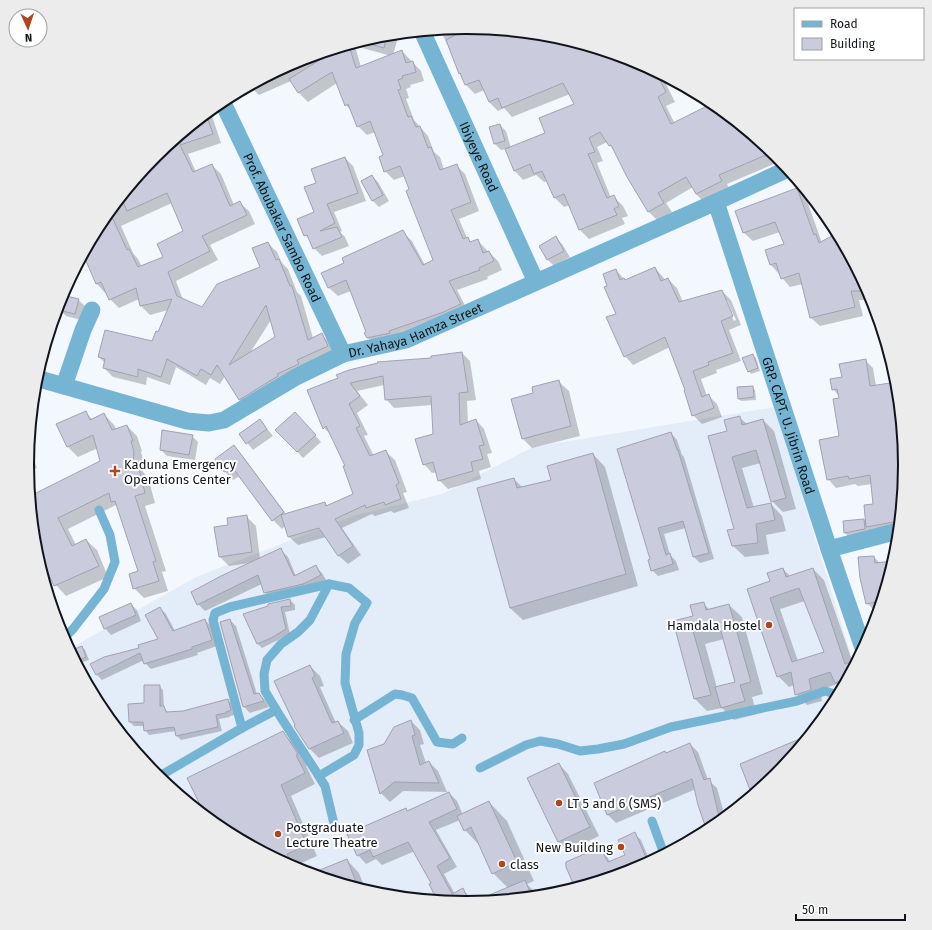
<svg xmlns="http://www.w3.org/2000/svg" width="932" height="930" font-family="'Fira Sans',sans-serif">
  <rect width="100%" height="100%" fill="#f3f8ff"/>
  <path fill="#e3ecf9" d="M775,407L854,665L831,708L777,775L711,829L635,870L553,895L467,903L380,895L298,870L222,829L155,775L101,709L69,649L196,577L353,516L442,494L533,447Z"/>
  <g fill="#0003" fill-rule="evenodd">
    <path d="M465,27L552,35L634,60L661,74L675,102L666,106L675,124L714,104L777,155L781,161L727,184L730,190L705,203L696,194L693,187L666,203L672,212L658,221L649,212L615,151L607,142L597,147L603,161L597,163L611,198L614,197L623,206L628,216L622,218L625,224L589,239L580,230L570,205L564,207L555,198L548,181L544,182L536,175L523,180L514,170L506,149L501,150L495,144L491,127L500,125L506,131L511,148L546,134L575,104L570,94L512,117L504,108L498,111L489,102L484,90L475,94L466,85L462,76L460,73L449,46L447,44L440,29Z"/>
    <path d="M399,34L393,55L402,51L421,71L424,81L410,85L411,87L406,89L409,98L406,99L414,120L428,136L434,152L440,157L444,170L456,165L465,174L479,211L459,219L467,238L472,243L477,240L486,249L488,252H489L498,261L502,270L487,277L488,279L457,290L469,313L377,347L368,338L365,333L368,332L351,291L338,296L329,288L323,274L345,264L403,232L412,241L425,265L434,261L405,176L394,180L385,171L384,155L375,132L367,135L358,126L352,112L346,105L337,83L308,102L299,93L291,81L259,95L250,86L297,60L379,35ZM355,46L391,56L361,67Z"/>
    <path d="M210,110L221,143L188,154L196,172L212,165L221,174L234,205L240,203L249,211L255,224L210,245L218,260L176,281L183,300L203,308L262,267L268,243L277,252L282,263L288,269L297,292L301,296L313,338L322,335L331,344L336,355L248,408L239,399L225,376L220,384L210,378L206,385L176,367L170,385L147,377L146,385L113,377L104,368L105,363L99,357L153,343L168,310L150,315L141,306L139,299L119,308L110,299L106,292L105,293L97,284L84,254L101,222L155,155ZM172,203L184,232L164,258L142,267L138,259L133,253L121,226ZM271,320L276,337L250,353Z"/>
    <path d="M345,158L353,166L366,201L334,212L342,231L340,232L345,237L349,246L322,256L314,248L311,241L305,235L315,212L317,183Z"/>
    <path d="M372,176L378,182L389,201L379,207L373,201L362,182Z"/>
    <path d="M797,189L806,198L821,240L822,242L838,234L872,297V300H859L863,316L820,326L811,318L803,284L790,287L771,265L785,245L780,232L753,241L744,233Z"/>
    <path d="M556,238L562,244L570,257L554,266L548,260L541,246Z"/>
    <path d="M655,268L663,277L665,280L668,279L677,288L683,302L722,291L731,300L741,325L729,330L741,361L716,370L717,373L701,379L707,396H709L717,404L722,417L702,424L693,415L686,391L670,347L633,365L625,356L618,315L608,286L616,270L626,281ZM725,300H727L736,320L734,321Z"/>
    <path d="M78,300L85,306L81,320L66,316L59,309Z"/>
    <path d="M884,339L889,356L883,349Z"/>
    <path d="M462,353L470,361L476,400L467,401L468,423L476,420L484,429L492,453L487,454L491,467L479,471L481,479L448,489L439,480L437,472L432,473L424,464L434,434L432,405L394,408L386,399L384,385L357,391L368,405L357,413L368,435L364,436L374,456L386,452L395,460L407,492L403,493L409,508L394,513L391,511L375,516L372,514L342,528L361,555L348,564L339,556L326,537L298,545L289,537L285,526L282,529L273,520L240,476L233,480L225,472L216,459L233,447L242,455L286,514L325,503L328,506L355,494L346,466L332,436L324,428L308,390L432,358Z"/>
    <path d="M753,355L756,358L760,371L751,374L749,371Z"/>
    <path d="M865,360L873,368L876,386L897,383L905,465L899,531L851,539L845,533L864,520L866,522L874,505L872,484L858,486L855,484L836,488L828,479L840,437V398L839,396L833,389L843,378Z"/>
    <path d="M559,382L569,391L580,436L532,448L523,439L534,394Z"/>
    <path d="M752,387L755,390L756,400L741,401L739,399Z"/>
    <path d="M85,412L93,420L104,414L114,425L117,430L127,426L137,436L142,451L141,452L144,463L143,472L148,477L155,503L145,506L166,571L162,572L168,591L144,598L134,588L139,572L119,508L116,505L68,529L76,545L86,540L97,550L108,577L66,596L44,572L30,497L101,462L98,448L78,457L68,447L58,425Z"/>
    <path d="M739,417L747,424L763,420L774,431L796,509L783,512L772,501L761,463L742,468L754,508L771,504L782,516L786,531L766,535L769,554L745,557L733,546L728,531L736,530L729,431Z"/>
    <path d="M260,420L273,436L253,450L240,434Z"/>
    <path d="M301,420L321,442L303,458L277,430Z"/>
    <path d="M671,433L677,440L682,455L684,457L714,559L700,563L694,557L686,528L664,534L670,555L676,561L679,570L658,576L652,570Z"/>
    <path d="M192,436L198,442L195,460L167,456L161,450Z"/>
    <path d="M29,445L37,468L28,471L27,465Z"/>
    <path d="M593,454L605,467L638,586L523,620L510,608L514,479L523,488L552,480Z"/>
    <path d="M246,516L256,526L260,559L281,550L288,557L296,576L315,566L322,573L328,583L272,600L265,592L262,584L205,611L198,604L250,563L229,566L220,557L229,526Z"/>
    <path d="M874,557L881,564L893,562L879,610H874L867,603Z"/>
    <path d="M783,569L790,576L813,569L824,580L854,666L842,689L837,684L820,690L822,701L807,705L796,694L794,685L789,687L778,676L748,589L771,581ZM805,601L825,652L798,661L780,609Z"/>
    <path d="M290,600L295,605V610L285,612L290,634L262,648L257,643L245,615Z"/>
    <path d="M703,603L710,610L729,605L742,617L763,694L752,697L757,714L734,720L722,708L707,711L695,699L674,622L694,616ZM724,639L736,682L717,688L705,644Z"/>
    <path d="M131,604L137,610L141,621L111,635L105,628Z"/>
    <path d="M160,608L166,614L175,631L205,620L211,626L217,646L197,653L198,655L151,669L145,663L144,660L102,680L97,675L140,648L159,639Z"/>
    <path d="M230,620L236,626L257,694H259L265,700L269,707L250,713L244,707Z"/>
    <path d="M82,647L85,650L89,660L77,664L70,652Z"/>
    <path d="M310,666L320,676L324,686L320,687L336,723L338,722L348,731L353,743L319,758L309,748Z"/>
    <path d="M159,686L163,690L164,707L168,713L183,712L228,700L232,704L235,715L230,716V717L219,719L222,731L181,740L177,736L176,731L149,735L145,730L144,726H134L130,722Z"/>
    <path d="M411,721L420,730L424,744L420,745L426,763L429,762L438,771L447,792L403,791L390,802L381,793L385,745Z"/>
    <path d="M282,732L294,744L308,765L306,766L315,784L291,796L317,856L297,865L300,870L222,829L208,818L189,779Z"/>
    <path d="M690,744L698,752L708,780L717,788L725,817L708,830L696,789L616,823L608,815L595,784L665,752L667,753Z"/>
    <path d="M559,764L568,774L599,836L568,851L559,842Z"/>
    <path d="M449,793L457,801L463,815L489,802L507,821L534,881L527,884L539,896L505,899L508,888L493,873L480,846L465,830L460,820L436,830L457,867L444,874L455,894L463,890L471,898L473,902L438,900L430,885L433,883L415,851L382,865L376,859L366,864L358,855L406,809L408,811Z"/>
    <path d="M635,834L641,840L650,861L635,870L576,887L565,863L600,848L606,855L610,862L626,855Z"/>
    <path d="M347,860L359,873L366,891L321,877Z"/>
  </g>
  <g fill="#cbcbde" stroke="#a1a1b2" fill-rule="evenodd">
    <path d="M470,27L552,35L634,60L656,72L666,92L658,97L671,124L713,103L741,126L746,137L752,135L773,152L719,175L722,181L696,194L686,177L658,193L664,203L648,212L627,177L611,145L609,146L600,132L589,138L595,152L588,154L607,198L614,195L619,206L614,209L617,215L579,230L564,194L554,198L542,171L534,174L530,164L514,171L505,149L545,133L539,118L574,104L563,83L502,108L498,98L489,102L479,80L465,85L460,73L459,74L446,40Z"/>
    <path d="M379,35H387L384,48L360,41Z"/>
    <path d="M350,49L356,68L402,50L406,63L413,61L416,72L402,76L403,78L398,80L401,89L398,90L408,117L411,116L416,127L420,126L428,148L431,147L440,170L457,164L471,202L451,210L463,239L468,237L470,242L478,239L483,253L489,251L494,261L479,268L480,270L449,281L461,304L441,313L389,331L390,333L367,338L364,333L366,332L346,280L328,288L321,273L344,263L342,258L403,230L423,265L433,260L406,191L409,189L400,166L384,172L379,157L383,155L370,121L357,127L348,104L345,106L332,72L298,93L289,79L326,56Z"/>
    <path d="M206,114L213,134L180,145L193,172L212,164L230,206L240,201L247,215L202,236L210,251L168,272L177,296L202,307L217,284L260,267L252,248L268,242L276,260L279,259L290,286H292L308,340L322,333L328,346L297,360L299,364L277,374L278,376L239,400L217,365L211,375L201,369L197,376L167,359L161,377L138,369V377L103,368L105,359L98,357L105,330L152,341L156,331L158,332L172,299L140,306L136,288L109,300L101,282L96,284L83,254L99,225L113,219L127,250L129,249L138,267L163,257L157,244L183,231L167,193L127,211L121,197L155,155ZM266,305L275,337L229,365Z"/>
    <path d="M500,124L505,141L494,144L489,127Z"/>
    <path d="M345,157L358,193L327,204L335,223L320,231L337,227L342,237L313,249L307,235L304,236L297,219L314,212L304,187L316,183L311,169Z"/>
    <path d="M372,175L383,195L372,201L361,181Z"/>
    <path d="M797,188L814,235L816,234L819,243L837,233L868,291H851L855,307L810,318L799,273L781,279L776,263L770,265L765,250L784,244L775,222L743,233L735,211Z"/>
    <path d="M556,236L564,251L547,260L539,246Z"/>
    <path d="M655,267L661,281L668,278L679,302L722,290L733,316L721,321L733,353L708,362L709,365L693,371L702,397L709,394L714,408L692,416L684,390H685L665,337L624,357L606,317L616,314L604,287L607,286L603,274L616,269L620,280L624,278L625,280Z"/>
    <path d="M62,295L79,299L75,314L58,310Z"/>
    <path d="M462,352L468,392L459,393L460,425L476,419L484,445L479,446L483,459L471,462L473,471L438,481L433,462L423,465L415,439L433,434L431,396L385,400L383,376L350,383L360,396L349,404L360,426L356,428L370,456L386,450L399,483L396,485L401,499L385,505L384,502L366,508L365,505L335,519L353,546L338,556L319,528L288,537L281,515L325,502L326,506L353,494L343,466H345L326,426L323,429L307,390L338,378L336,375L349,370L378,363L377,362L431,358V356Z"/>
    <path d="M753,354L758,368L748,372L742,358Z"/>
    <path d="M866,359L870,386L897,382L905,465L899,521L866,527L864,505L873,504L870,475L849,479L848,476L827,480L819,440L839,436L833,399L839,398L837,389L832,390L830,379L842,377L839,364Z"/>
    <path d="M559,380L571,426L522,439L511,399L533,393L532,387Z"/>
    <path d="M753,386L754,397L738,399L737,387Z"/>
    <path d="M86,411L90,420L104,413L112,430L127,425L133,441H131L134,452L133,464L138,465L145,493L135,496L156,561L153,562L159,581L133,589L129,574L138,571L115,501L111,502L109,493L58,518L72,546L86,539L99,566L54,586L47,571L44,573L40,565L35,551L30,496L100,461L93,435L67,447L56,424Z"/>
    <path d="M295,412L316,435L297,452L275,430Z"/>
    <path d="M740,416L742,425L763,419L786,498L771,502L756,450L732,457L747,508L771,503L775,520L756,524L758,543L732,546L727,530L734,529L708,436L727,431L724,420Z"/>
    <path d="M260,419L267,429L246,444L239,434Z"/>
    <path d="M162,430L193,435L189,455L160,450Z"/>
    <path d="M671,432L677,450H678L709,553L693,557L683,521L658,528L666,555L670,553L673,564L651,571L648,560L650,559L617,449Z"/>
    <path d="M234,445L284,512L272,521L232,467L224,472L215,459Z"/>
    <path d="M593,453L626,574L510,608L477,488L514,478L517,488L551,480L547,466Z"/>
    <path d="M247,515L252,552L219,557L214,527L228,525L227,518Z"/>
    <path d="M864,519L865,529L844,533L843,521Z"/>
    <path d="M281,548L294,576L316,565L321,575L303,584L264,593L258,575L197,605L191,592L221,576Z"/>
    <path d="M874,556L875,563L893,561L881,601L866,604L860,578L858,557Z"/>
    <path d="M783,568L786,577L813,568L845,664L858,659L847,678L835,683L830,672L809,679L811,690L795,695L791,672L777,677L747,589L770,581L767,573ZM799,588L824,652L792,662L770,598Z"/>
    <path d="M290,599L291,606L281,607L286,629L271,638L257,644L243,614L268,606V604Z"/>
    <path d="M704,602L706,610L729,604L751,682L740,685L745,701L721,708L715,687L735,682L719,624L693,631L711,695L694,699L673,621L693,616L690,605Z"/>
    <path d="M131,603L136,615L104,629L99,617Z"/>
    <path d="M160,607L173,631L205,619L212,640L192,647V649L144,664L140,653L96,675L90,664L104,657L139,648L138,645L158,639L145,615Z"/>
    <path d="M230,619L254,694L259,693L264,701L243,707L220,622Z"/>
    <path d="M82,646L86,657L76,661L70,651Z"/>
    <path d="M310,665L315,676L312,678L332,723L338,721L344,733L309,749L294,726L295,725L274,681Z"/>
    <path d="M144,685H160V706H164L166,712L183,711L228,699L231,710L226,712V713L216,715L218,727L176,736L174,727L144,731L143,722H129L128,704L144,703Z"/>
    <path d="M411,720L415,735L412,736L420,765L429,761L439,783L394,782L380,794L367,750L384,744L394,727Z"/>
    <path d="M283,731L298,754L296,755L305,773L281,785L307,845L287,854L293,867L222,829L205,815L187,778Z"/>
    <path d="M809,735L777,775L752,795L740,764Z"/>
    <path d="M690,743L704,780L710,778L720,821L707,831L698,805L692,779L607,815L594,783L665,751L666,753Z"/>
    <path d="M559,763L590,827L558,842L527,778Z"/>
    <path d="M449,792L457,809L429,822L450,858L437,866L452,894L463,888L470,903L439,900L437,896H435L429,884L431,883L408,842L373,857L370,850L357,856L347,834L406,808L407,811Z"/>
    <path d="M489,801L517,862L492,874L471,827L464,831L457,816Z"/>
    <path d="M635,832L648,862L635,870L575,888L566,867V862L600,847L608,862L625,855L618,840Z"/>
    <path d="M347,859L356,882L349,885L310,874Z"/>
    <path d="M525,880L532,897L481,902L480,899Z"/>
  </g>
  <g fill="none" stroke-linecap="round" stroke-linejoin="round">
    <g stroke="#75b5d3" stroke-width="9">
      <path d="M329,584L310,620L298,632L281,644L267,660L264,674L265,691L280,716L315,770L325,786L335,828"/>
      <path d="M63,639L73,629L104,589L115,562L110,535L99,510"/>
      <path d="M354,720L395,694L402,695L412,698L437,742L453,744L462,738"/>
      <path d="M242,728L276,710"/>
      <path d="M480,768L526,745L540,741L558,744L580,751L598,749L624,744L671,727L797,701L825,691L838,695"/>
      <path d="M158,777L242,728L213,620L215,613L230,607L329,584L349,588L367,603L355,623L346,654L345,683L359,733V745L354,755L319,776"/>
      <path d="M652,821L664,854"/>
    </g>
    <g stroke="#75b5d3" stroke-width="17">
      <path id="s1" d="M422,31L536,282"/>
      <path id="s2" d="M222,101L343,354"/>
      <path id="s3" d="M716,202L829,549L863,648"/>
      <path id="s4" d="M36,378L187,421L209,423L224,420L296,377L343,354L406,340L716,202L788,169"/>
      <path d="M64,386L83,330L92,310"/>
      <path d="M829,549L898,531"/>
    </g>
  </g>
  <g fill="#ae4721" stroke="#fff" stroke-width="1.5">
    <path d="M113 465h4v4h4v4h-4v4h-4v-4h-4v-4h4z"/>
    <circle cx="769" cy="625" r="4"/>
    <circle cx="559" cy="803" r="4"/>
    <circle cx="278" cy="834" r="4"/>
    <circle cx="621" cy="847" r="4"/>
    <circle cx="502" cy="864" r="4"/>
  </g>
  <g text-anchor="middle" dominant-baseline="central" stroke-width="4" stroke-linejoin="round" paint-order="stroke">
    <g font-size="13" fill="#11151b" stroke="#fff">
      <text stroke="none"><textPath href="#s1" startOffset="138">Ibiyeye Road</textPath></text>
      <text stroke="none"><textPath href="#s2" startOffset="140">Prof. Abubakar Sambo Road</textPath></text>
      <text stroke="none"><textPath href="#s4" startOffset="407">Dr. Yahaya Hamza Street</textPath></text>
      <text stroke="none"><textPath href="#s3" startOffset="235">GRP. CAPT. U. Jibrin Road</textPath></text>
    </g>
    <g font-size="13" fill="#11151b" stroke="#fff" text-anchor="start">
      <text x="124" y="464">Kaduna Emergency<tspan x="124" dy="15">Operations Center</tspan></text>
      <text x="761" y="625" text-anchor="end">Hamdala Hostel</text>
      <text x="567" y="803">LT 5 and 6 (SMS)</text>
      <text x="286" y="827">Postgraduate<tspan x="286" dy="15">Lecture Theatre</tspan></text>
      <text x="613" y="847" text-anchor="end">New Building</text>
      <text x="510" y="864">class</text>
    </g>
  </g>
  <path d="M0 0H932V930H0ZM465 34H467A431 431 0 0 1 898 465V465A431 431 0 0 1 467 896H465A431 431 0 0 1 34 465V465A431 431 0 0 1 465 34Z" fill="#ececed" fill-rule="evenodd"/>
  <path fill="none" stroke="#11151b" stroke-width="2" d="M465 34H467A431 431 0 0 1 898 465V465A431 431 0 0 1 467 896H465A431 431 0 0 1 34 465V465A431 431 0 0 1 465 34Z"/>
  <rect x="794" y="8" width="130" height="52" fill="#ffffff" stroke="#a0a1a4"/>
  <rect x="802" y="21" width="20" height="6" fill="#75b5d3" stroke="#a0a1a4"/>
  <text x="830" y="28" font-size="12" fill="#11151b">Road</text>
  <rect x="802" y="38" width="20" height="12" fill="#cbcbde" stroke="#a0a1a4"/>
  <text x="830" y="48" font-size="12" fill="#11151b">Building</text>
  <g transform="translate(28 28) rotate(177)"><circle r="19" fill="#ffffff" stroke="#a0a1a4"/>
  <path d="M0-3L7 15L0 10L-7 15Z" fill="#ae4721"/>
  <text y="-6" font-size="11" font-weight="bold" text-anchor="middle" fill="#11151b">N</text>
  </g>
  <path d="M796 914v6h109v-6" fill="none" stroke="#11151b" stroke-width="2"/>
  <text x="802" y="914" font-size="12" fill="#11151b" stroke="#ffffff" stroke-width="3" paint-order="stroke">50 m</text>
</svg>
